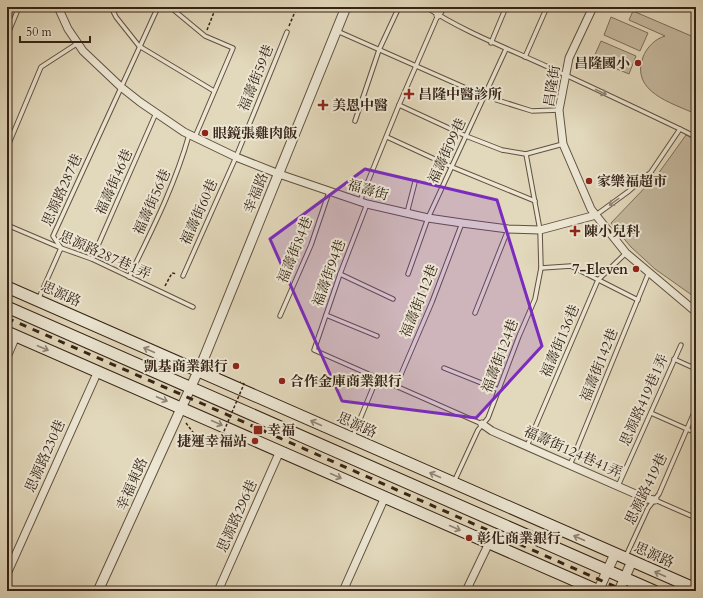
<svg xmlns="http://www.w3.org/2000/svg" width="703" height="598" font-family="Cardo,'Noto Serif TC',serif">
  <rect width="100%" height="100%" fill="#e2d8bb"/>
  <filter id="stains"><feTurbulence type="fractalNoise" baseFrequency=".005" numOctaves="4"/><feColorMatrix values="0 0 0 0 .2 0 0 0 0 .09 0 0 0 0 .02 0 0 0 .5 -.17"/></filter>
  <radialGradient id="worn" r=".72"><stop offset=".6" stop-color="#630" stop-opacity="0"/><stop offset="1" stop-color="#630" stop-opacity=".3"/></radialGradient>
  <g fill="#c5b99f" stroke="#7d6e5a">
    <path d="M633,11L696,38V114C672,103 630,92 643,57C647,47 655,39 665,36L629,20Z"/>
    <path d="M611,17L648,33L640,51L604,35Z"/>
    <path d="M601,41L636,56L629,74L593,59Z"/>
    <path d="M686,135L696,140V298L655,269L631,247L611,223L658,174Z"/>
  </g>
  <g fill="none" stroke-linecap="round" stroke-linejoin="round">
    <g stroke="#60503f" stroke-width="5.5">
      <g id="service">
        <path d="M111,7L116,17L139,46L214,91"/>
        <path d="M170,7L205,36L233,48L195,137"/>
        <path d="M426,7C464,32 507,48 548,67C592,87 636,108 680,129L651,172L629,191L596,215"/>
        <path d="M337,31L484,96L532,111L559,110"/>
        <path d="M7,36L19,7"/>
        <path d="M491,43L506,7"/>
        <path d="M525,57L547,7"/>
        <path d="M399,105L466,136L502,150L526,154L563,144"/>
        <path d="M355,121L379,50L399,7"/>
        <path d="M680,129L696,137"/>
        <path d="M387,137L452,167L535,201"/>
        <path d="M7,148L41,67L78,43"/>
        <path d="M360,201L399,105L438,15"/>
        <path d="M367,204L340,274L314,350L482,424"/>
        <path d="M407,213L415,182"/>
        <path d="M7,225L61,248L92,259L193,307"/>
        <path d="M92,259L156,113"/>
        <path d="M541,268L571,266L638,300"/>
        <path d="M340,274L393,299"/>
        <path d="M408,274L428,218L506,49"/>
        <path d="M183,276L236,157L287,32"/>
        <path d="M129,277C152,230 175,185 189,135"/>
        <path d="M38,300L61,248L53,236L158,7"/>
        <path d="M475,313L508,230"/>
        <path d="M326,315L377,336"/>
        <path d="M280,316L311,245L329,192"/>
        <path d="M674,359L696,369"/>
        <path d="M444,368L499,390"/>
        <path d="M396,386L432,302L462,223"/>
        <path d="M651,413L696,433"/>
        <path d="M353,436L377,378"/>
        <path d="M527,446L598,280L626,253"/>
        <path d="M570,465L649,272"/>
        <path d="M454,482L478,430L488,418L519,336L535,299L541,268L540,230L526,154"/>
        <path d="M618,486L681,345"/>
        <path d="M655,500L696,518"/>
        <path d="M626,556L648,508L659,494L696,408"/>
      </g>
    </g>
    <g stroke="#60503f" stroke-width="9">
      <g id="minor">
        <path d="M58,7L68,29L83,51L121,87L140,102L184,132L236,157L279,174L367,204L428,218L462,223L508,229L540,230L596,215"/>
        <path d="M593,7L569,58L559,110L563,144L591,209L626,253L696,312"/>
        <path d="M438,15L442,7"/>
        <path d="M7,357L16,336"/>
        <path d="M482,424L492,431L647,499L655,500"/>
        <path d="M7,574L98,371"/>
        <path d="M218,591L280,451"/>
        <path d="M343,591L385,497"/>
        <path d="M466,591L489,543"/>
      </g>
    </g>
    <g stroke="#60503f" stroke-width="11">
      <g id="tertiary">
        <path d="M98,591L204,358L346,7"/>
        <path d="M598,591L615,554"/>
        <path d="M619,591L632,561"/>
      </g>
    </g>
    <g stroke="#352216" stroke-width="13">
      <g id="secondary">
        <path d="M7,287L696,589"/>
        <path d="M7,307L654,591"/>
        <path d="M7,332L599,591"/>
      </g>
    </g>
    <g stroke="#352216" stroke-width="1.5" stroke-dasharray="3 2" stroke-linecap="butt">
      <path d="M289,26L297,7"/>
      <path d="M207,30L216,7"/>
      <path d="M165,286L172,273L177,274"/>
      <path d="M186,423L195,435L218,445"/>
    </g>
    <use href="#service" stroke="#ece6d3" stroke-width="3.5"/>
    <use href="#minor" stroke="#ece6d3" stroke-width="7"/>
    <use href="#tertiary" stroke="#ece6d3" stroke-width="9"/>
    <use href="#secondary" stroke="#ece6d3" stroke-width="11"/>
    <path stroke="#352216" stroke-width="3" stroke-dasharray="7 7" stroke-linecap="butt" d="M7,318L203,404L625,591"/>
    <path stroke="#352216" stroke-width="1.5" stroke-dasharray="3 2" stroke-linecap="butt" d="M218,445L244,384L240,382"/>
  </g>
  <defs><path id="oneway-shaft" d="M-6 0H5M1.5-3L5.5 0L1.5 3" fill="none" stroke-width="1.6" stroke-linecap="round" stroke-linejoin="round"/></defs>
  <g stroke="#908474">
    <use href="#oneway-shaft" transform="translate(601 92) rotate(26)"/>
    <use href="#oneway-shaft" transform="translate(614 202) rotate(144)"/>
    <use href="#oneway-shaft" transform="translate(43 348) rotate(23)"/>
    <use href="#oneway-shaft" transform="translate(149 350) rotate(-156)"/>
    <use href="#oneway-shaft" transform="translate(162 399) rotate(23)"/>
    <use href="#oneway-shaft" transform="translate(217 423) rotate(24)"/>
    <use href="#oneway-shaft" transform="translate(316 423) rotate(-156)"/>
    <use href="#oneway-shaft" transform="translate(435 475) rotate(-156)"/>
    <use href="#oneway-shaft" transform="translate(336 476) rotate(24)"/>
    <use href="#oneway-shaft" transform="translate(455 528) rotate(24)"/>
    <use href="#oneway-shaft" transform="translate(579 538) rotate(-156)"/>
    <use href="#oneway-shaft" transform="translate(660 574) rotate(-156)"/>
  </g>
  <path fill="#7b2cbf" fill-opacity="0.2" stroke="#7b2cbf" stroke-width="3" stroke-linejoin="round" d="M365,169L497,200L542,346L476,418L342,401L270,239Z"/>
  <g fill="#8f2418" stroke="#ece6d3" stroke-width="1.5">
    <circle cx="638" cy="63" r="4"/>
    <path d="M407 88h4v4h4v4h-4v4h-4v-4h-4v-4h4z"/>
    <path d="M321 99h4v4h4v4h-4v4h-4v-4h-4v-4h4z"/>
    <circle cx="205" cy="133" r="4"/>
    <circle cx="589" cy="181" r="4"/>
    <path d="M573 225h4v4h4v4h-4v4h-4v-4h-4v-4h4z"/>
    <circle cx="636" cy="269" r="4"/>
    <circle cx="236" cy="366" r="4"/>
    <circle cx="282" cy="381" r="4"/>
    <rect x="253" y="425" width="10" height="10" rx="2"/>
    <circle cx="255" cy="441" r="4"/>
    <circle cx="469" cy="538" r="4"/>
  </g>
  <g text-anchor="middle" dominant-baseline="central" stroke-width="4" stroke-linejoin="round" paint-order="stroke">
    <g font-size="14" font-weight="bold" fill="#352216" stroke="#ece6d3" text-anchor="start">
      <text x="630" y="63" text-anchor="end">昌隆國小</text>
      <text x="418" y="94">昌隆中醫診所</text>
      <text x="332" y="105">美恩中醫</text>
      <text x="213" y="133">眼鏡張雞肉飯</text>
      <text x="597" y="181">家樂福超市</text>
      <text x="584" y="231">陳小兒科</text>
      <text x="628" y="269" text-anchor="end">7-Eleven</text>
      <text x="228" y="366" text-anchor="end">凱基商業銀行</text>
      <text x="290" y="381">合作金庫商業銀行</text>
      <text x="267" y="430">幸福</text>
      <text x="247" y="441" text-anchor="end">捷運幸福站</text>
      <text x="477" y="538">彰化商業銀行</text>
    </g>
    <g font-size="14" fill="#352216" stroke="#ece6d3">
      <text transform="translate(256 78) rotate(-68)">福壽街59巷</text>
      <text transform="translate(552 86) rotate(-81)">昌隆街</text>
      <text transform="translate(447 151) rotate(-65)">福壽街99巷</text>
      <text transform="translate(114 182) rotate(-66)">福壽街46巷</text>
      <text transform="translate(62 190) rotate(-66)">思源路287巷</text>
      <text transform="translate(368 190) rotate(16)">福壽街</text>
      <text transform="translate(256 193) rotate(-68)">幸福路</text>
      <text transform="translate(152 202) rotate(-66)">福壽街56巷</text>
      <text transform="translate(199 212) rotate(-66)">福壽街60巷</text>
      <text transform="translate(295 250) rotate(-68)">福壽街84巷</text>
      <text transform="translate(105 255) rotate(24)">思源路287巷1弄</text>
      <text transform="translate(329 273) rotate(-70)">福壽街94巷</text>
      <text transform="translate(61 294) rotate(24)">思源路</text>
      <text transform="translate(419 301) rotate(-68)">福壽街112巷</text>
      <text transform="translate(560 341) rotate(-67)">福壽街136巷</text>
      <text transform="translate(500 356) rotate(-69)">福壽街124巷</text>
      <text transform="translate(599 365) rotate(-68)">福壽街142巷</text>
      <text transform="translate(644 400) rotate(-66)">思源路419巷1弄</text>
      <text transform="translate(357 425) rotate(24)">思源路</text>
      <text transform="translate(573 452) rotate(24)">福壽街124巷41弄</text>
      <text transform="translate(45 456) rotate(-66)">思源路230巷</text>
      <text transform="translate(132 484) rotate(-66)">幸福東路</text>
      <text transform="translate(646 489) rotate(-64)">思源路419巷</text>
      <text transform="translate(237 516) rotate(-66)">思源路296巷</text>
      <text transform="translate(654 555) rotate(24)">思源路</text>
    </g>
  </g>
  <rect width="703" height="598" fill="none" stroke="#e2d8bb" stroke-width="24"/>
  <rect x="8" y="8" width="687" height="582" fill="none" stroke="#352216" stroke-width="2"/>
  <rect x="12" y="12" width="679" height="574" fill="none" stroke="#352216"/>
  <path d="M20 36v6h70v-6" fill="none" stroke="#352216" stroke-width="2"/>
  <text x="26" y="36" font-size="12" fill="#352216" stroke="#ece6d3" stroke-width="3" paint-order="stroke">50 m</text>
  <rect width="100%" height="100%" filter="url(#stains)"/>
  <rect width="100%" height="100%" fill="url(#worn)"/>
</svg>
